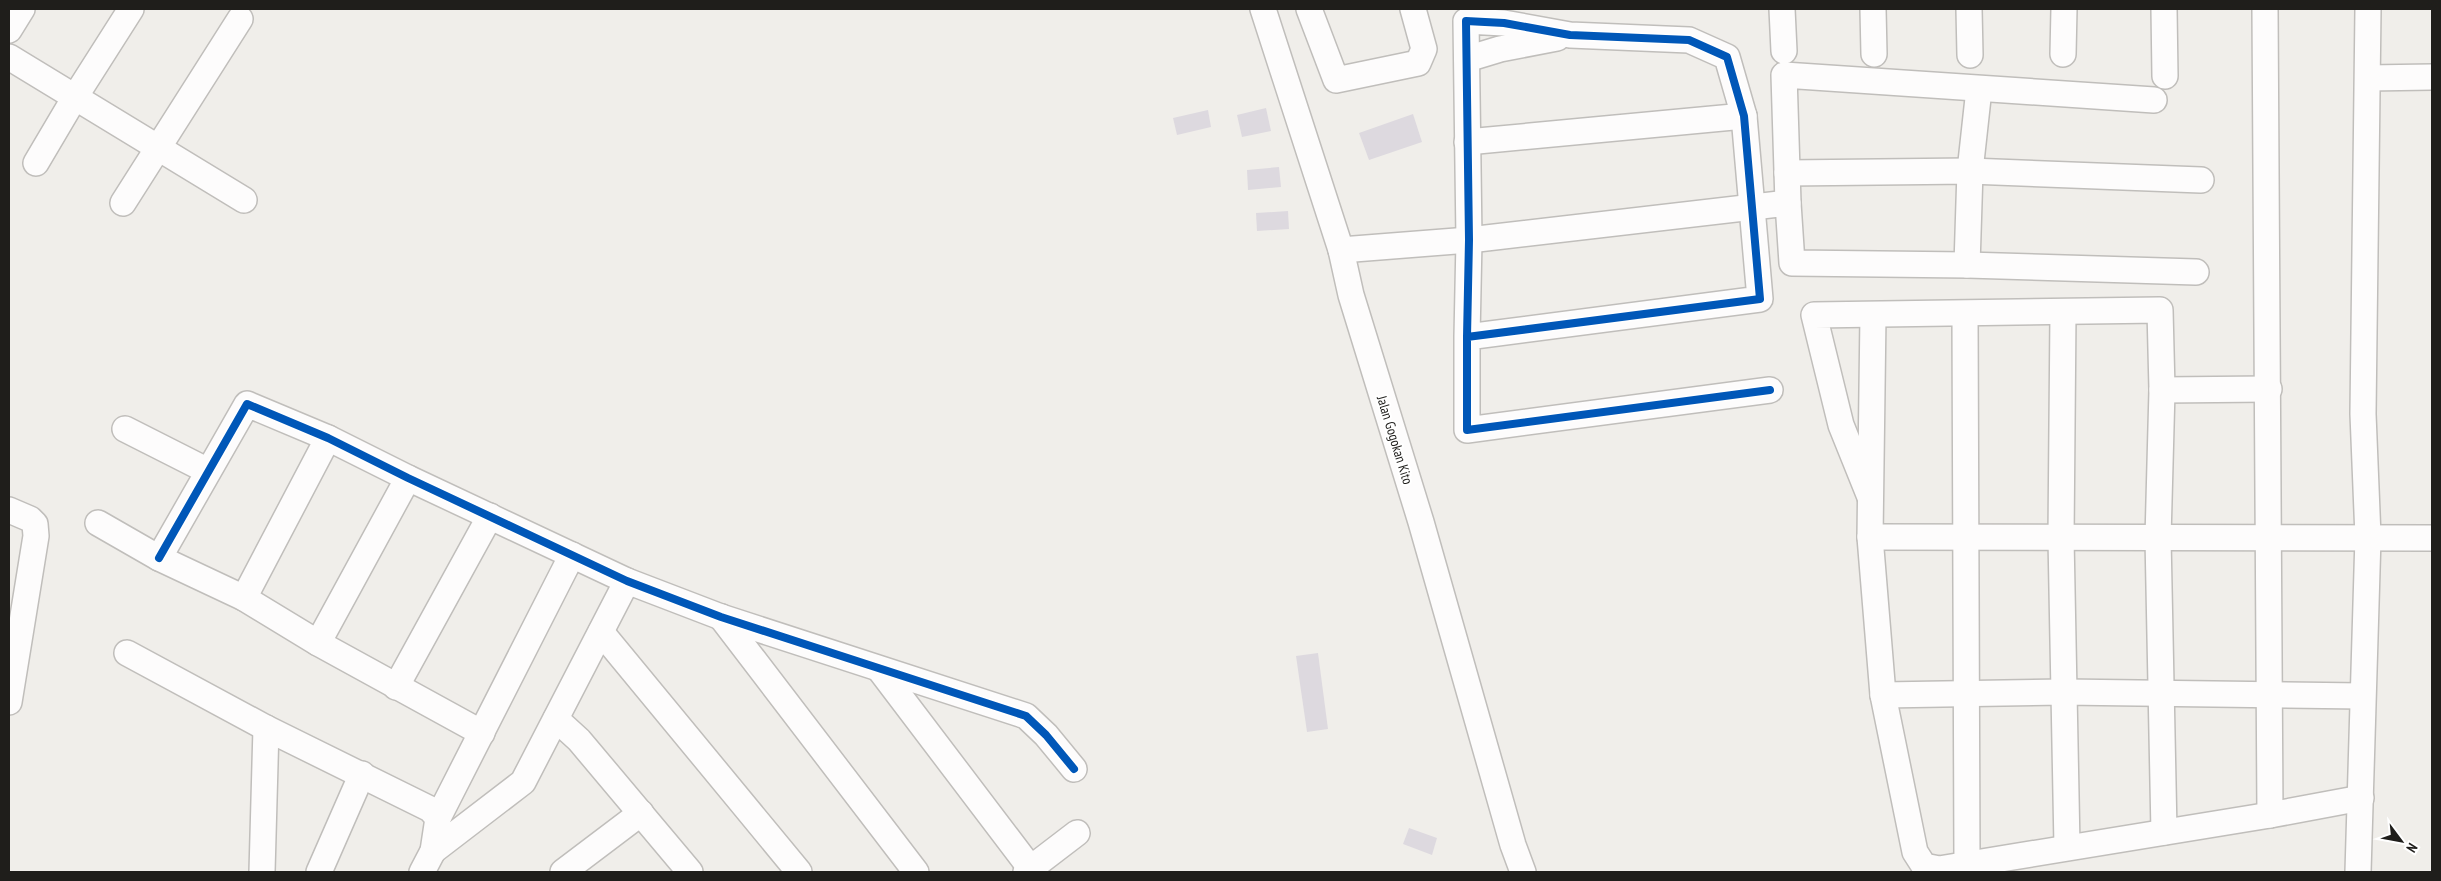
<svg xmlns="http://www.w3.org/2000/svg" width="2441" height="881" font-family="'PT Sans Narrow',sans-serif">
  <rect width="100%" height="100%" fill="#f0eeea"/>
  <g fill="#ddd9df">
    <path d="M1266,108L1271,131L1242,137L1237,115Z"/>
    <path d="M1208,110L1211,127L1177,135L1173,118Z"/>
    <path d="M1413,114L1422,142L1369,160L1359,133Z"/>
    <path d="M1279,167L1281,187L1248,190L1247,170Z"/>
    <path d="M1288,211L1289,229L1257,231L1256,213Z"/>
    <path d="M1318,653L1328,729L1307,732L1296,656Z"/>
    <path d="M1409,828L1437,838L1432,855L1403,844Z"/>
  </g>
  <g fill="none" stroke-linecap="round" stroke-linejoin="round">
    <g stroke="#c0bebb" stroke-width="28">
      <g id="minor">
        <path d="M1263,9L1341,250L1351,295L1421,522L1513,845L1523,872"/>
        <path d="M1309,9L1336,80L1418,63L1424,49L1413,9"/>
        <path d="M1782,9L1784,51"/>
        <path d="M1873,9L1874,54"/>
        <path d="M1969,9L1970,55"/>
        <path d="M2164,9L2165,76"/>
        <path d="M2265,9L2270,815"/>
        <path d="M9,30L22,9"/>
        <path d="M2063,54L2064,9"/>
        <path d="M9,57L244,200"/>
        <path d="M1467,59L1500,49L1557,38"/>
        <path d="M2368,78L2432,77"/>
        <path d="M1467,142L1744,116"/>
        <path d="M36,163L75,97L131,9"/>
        <path d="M1787,173L1970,171L2201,180"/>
        <path d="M123,203L240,19"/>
        <path d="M1788,203L1784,75L2154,100"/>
        <path d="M1341,250L1469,240L1788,203L1792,263L1967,265L2196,272"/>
        <path d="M1967,265L1970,171L1979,89"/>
        <path d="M2063,313L2061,538L2067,847"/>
        <path d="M1965,314L1967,863"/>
        <path d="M1873,315L1870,537L1883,695L1915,852L1924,866L1939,869L2270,815L2361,798"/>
        <path d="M1467,337L1469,240L1466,21L1504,23L1570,35L1689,40L1727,57L1744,116L1760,299L1467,337V430L1770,390"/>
        <path d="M2162,390L2269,389"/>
        <path d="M125,429L208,471"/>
        <path d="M1870,497L1841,425L1814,315L2160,310L2162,390L2158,538L2164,832"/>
        <path d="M9,510L30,519L35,524L36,536L9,702"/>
        <path d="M98,523L159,558L244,598L318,643L482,733"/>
        <path d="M1870,537L2432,538"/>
        <path d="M159,558L247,404L328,438L408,478L627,581L721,617L1026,716L1046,735L1074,769"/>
        <path d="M244,598L328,438"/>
        <path d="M721,617L916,872"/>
        <path d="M601,632L799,872"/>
        <path d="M318,643L408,478"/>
        <path d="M127,653L266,728L430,809L438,818L433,851L422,872"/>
        <path d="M880,670L1031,869"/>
        <path d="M396,687L490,516"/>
        <path d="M1883,695L2064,692L2362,696"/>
        <path d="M556,719L579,740L690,872"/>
        <path d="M438,818L572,555"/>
        <path d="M433,851L523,782L627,581"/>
        <path d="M262,872L266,728"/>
        <path d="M319,872L362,774"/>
        <path d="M563,872L641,813"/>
        <path d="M1026,872L1077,833"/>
        <path d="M2358,872L2368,537L2363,414L2368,9"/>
      </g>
    </g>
    <use href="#minor" stroke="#fdfcfc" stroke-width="25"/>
    <g stroke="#fff" stroke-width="11">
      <g id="cycleway">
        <path d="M1467,337L1469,240L1466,21L1504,23L1570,35L1689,40L1727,57L1744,116L1760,299L1467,337V430L1770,390"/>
        <path d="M159,558L247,404L328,438L408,478L627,581L721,617L1026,716L1046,735L1074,769"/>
      </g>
    </g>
    <use href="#cycleway" stroke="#0057b8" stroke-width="8"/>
  </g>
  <g text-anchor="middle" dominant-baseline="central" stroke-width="4" stroke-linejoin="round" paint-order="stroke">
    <g font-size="14" fill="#1f1e1b" stroke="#fff">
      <text transform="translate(1395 440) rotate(73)">Jalan Gogokan Kito</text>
    </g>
  </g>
  <rect width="2441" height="881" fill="none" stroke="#1f1e1b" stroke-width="20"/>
  <g transform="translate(2401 841) rotate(122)" stroke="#ffffff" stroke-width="4" paint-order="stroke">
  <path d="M0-4L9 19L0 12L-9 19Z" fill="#1f1e1b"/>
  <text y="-8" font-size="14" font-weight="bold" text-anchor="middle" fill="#1f1e1b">N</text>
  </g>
</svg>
